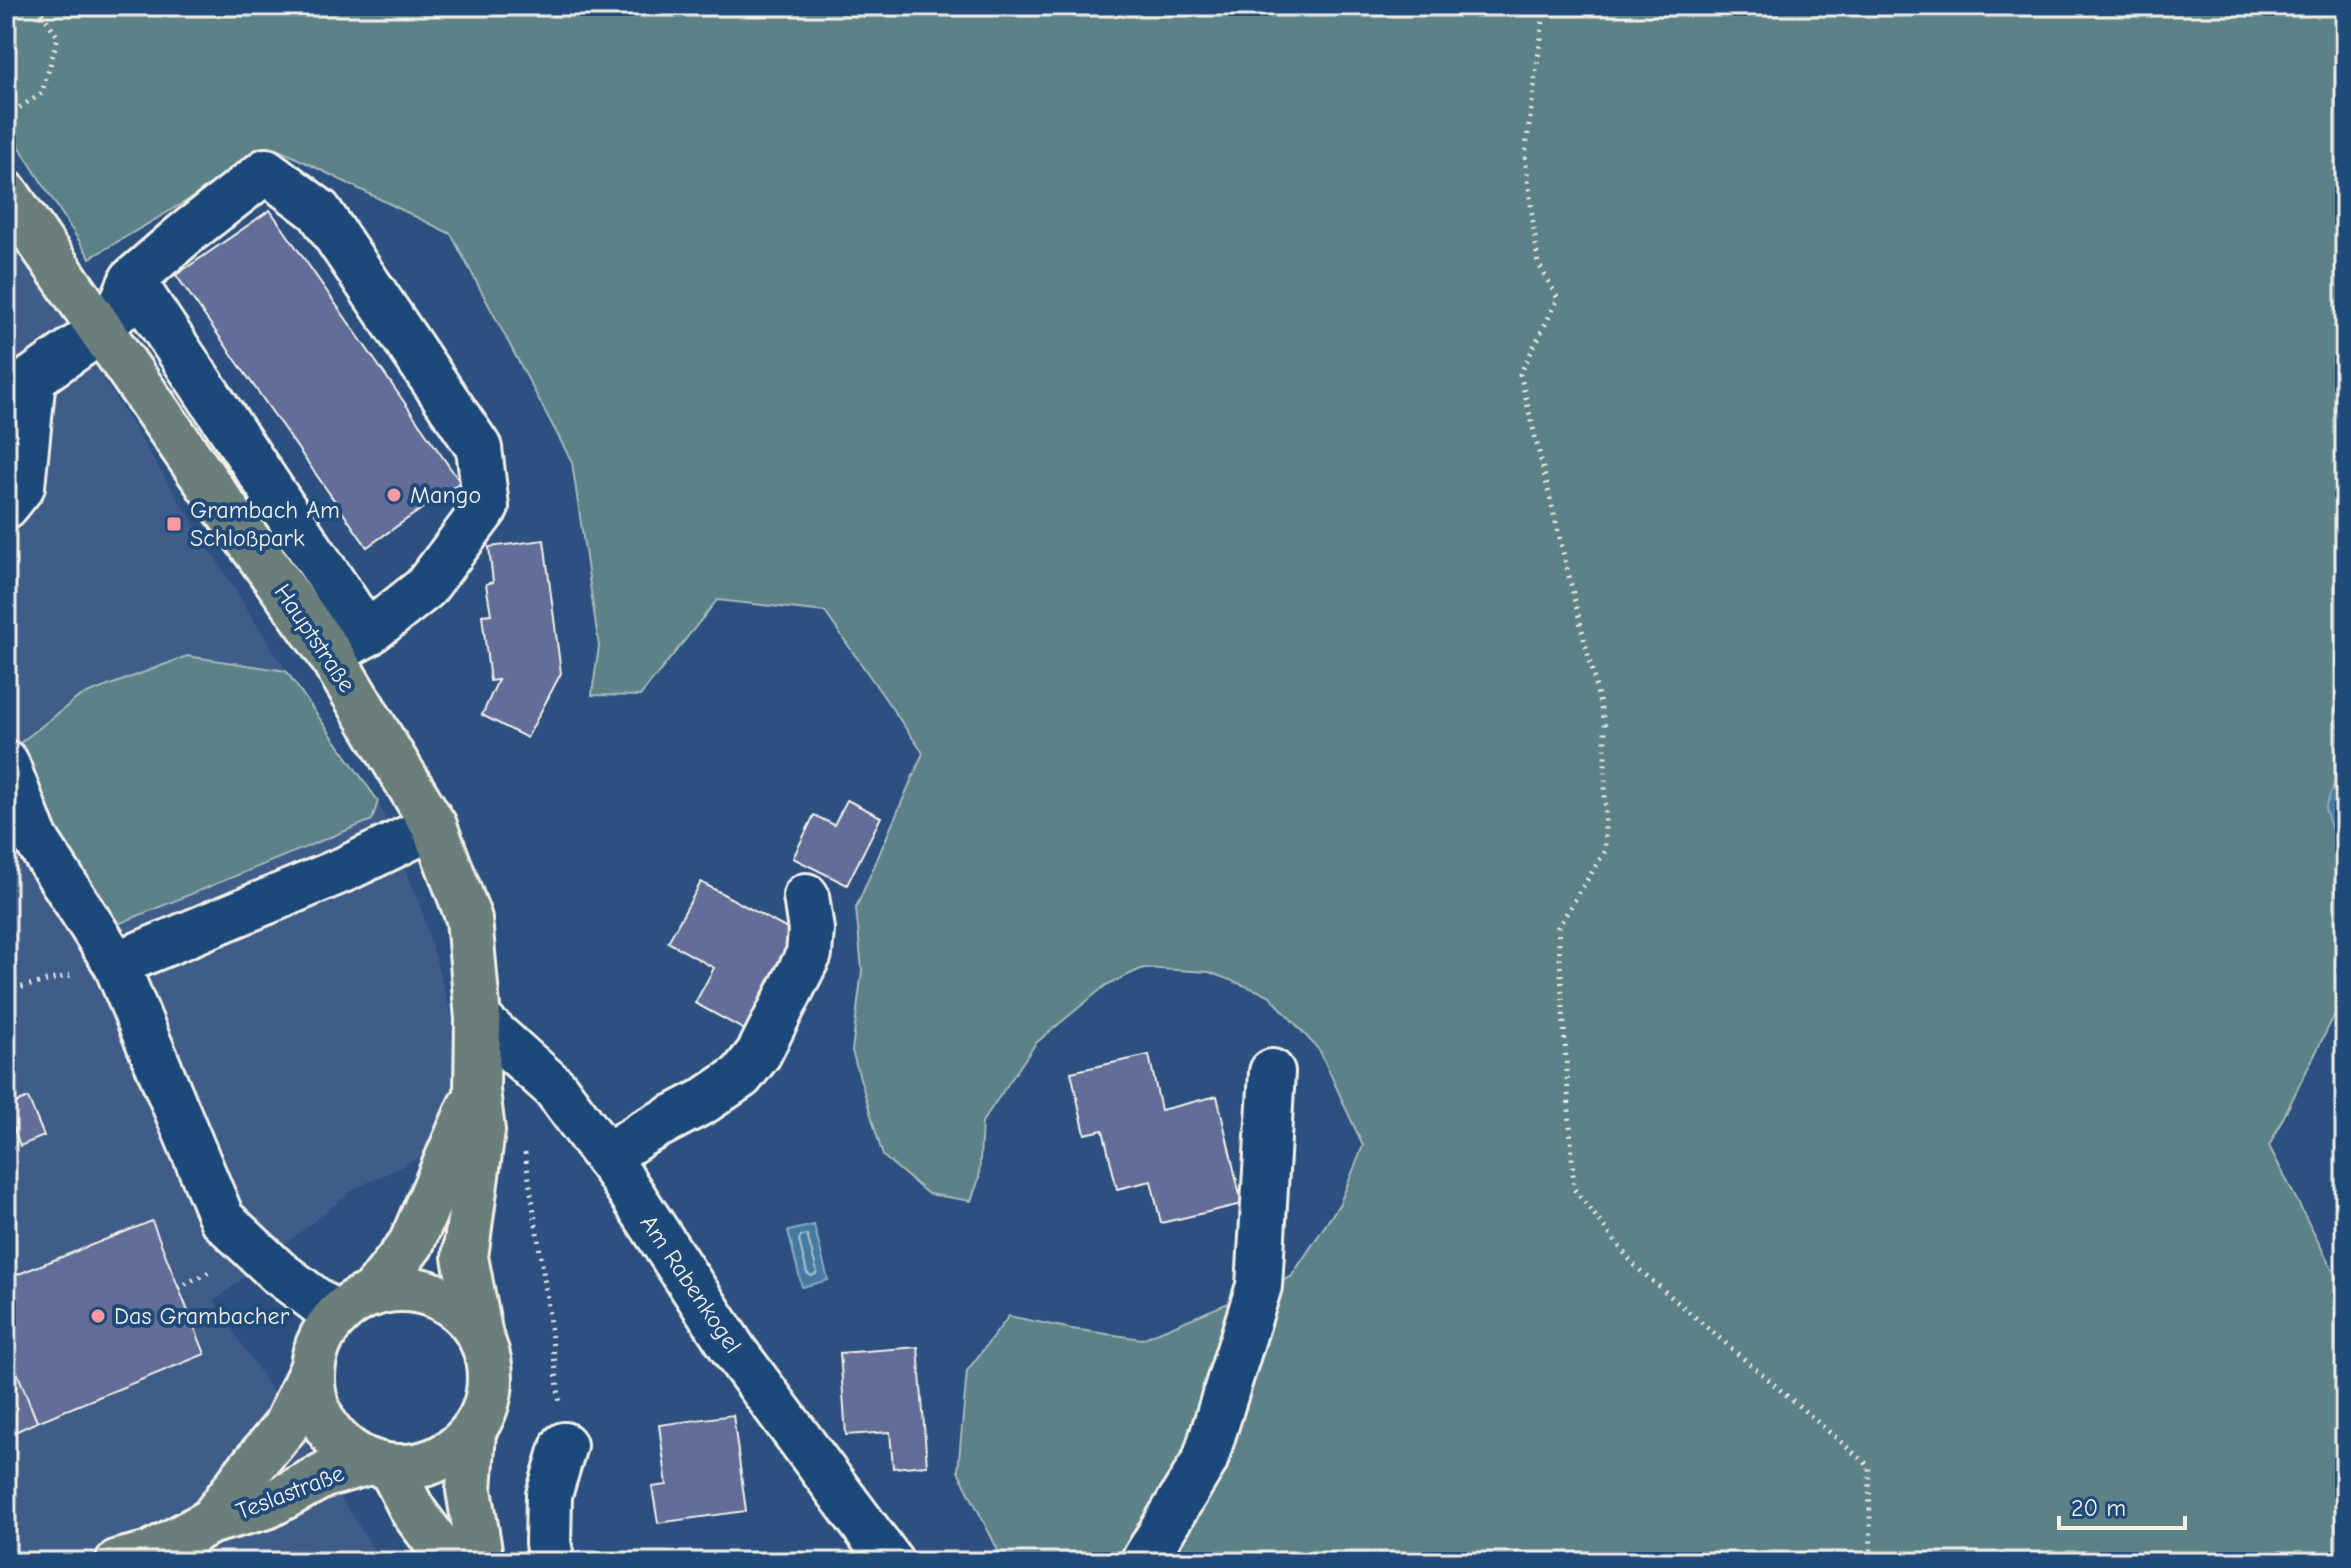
<svg xmlns="http://www.w3.org/2000/svg" width="2351" height="1568" font-family="'Comic Neue',sans-serif">
  <rect width="100%" height="100%" fill="#2c5180"/>
  <filter id="ink" filterUnits="userSpaceOnUse"><feTurbulence type="fractalNoise" baseFrequency=".0125" numOctaves="2"/><feDisplacementMap in="SourceGraphic" scale="16" xChannelSelector="R" yChannelSelector="G"/><feConvolveMatrix kernelMatrix="1 2 1 2 8 2 1 2 1" color-interpolation-filters="sRGB"/></filter>
  <g filter="url(#ink)">
    <path fill="#405d89" d="M6,224L286,671L378,801L421,908L462,1053L448,1144L354,1189L214,1301L382,1562H6Z"/>
    <g fill="#5b8187" stroke="#a8b9b8" stroke-width="2">
      <path d="M6,6H2345V994L2269,1146L2345,1294V1562H1004L958,1471L967,1371L1009,1316L1072,1329L1142,1339L1291,1277L1340,1203L1363,1146L1320,1051L1269,995L1209,972L1143,968L1106,985L1036,1043L982,1122L979,1179L971,1201L928,1194L883,1156L852,1051L862,970L856,908L923,753L825,612L717,600L640,696L592,695L599,646L572,462L451,234L276,148L90,258L25,156L6,122Z"/>
      <path d="M187,656L286,671L378,801L372,820L113,926L54,836L20,743L79,697Z"/>
    </g>
    <g fill="#447aa1" stroke="#8aaabd" stroke-width="2">
      <path d="M2345,706V843L2335,839L2325,809L2342,762L2335,711Z"/>
      <path d="M814,1225L828,1280L802,1287L788,1231Z"/>
    </g>
    <g fill="none" stroke-linecap="round" stroke-linejoin="round">
      <path stroke="#aec1cc" stroke-width="2" d="M807,1235L817,1271L816,1274L811,1276L807,1273L799,1240L801,1236Z"/>
    </g>
    <g fill="#626e98" stroke="#f4f1e8" stroke-width="2">
      <path d="M270,210L460,482L367,547L176,275Z"/>
      <path d="M544,540L561,673L527,738L482,715L498,680L490,681L482,615L491,614L486,584L493,582L489,547Z"/>
      <path d="M847,800L881,817L847,885L793,858L814,815L834,825Z"/>
      <path d="M701,882L802,937L750,1033L695,1003L714,968L668,942Z"/>
      <path d="M1149,1055L1161,1110L1217,1096L1242,1204L1161,1223L1151,1181L1117,1189L1103,1130L1085,1134L1071,1072Z"/>
      <path d="M28,1098L44,1136L20,1146L6,1107Z"/>
      <path d="M152,1221L205,1354L37,1422L6,1345V1279Z"/>
      <path d="M6,1345L37,1422L6,1436Z"/>
      <path d="M918,1347L927,1465L893,1468L890,1432L846,1435L840,1353Z"/>
      <path d="M733,1415L746,1511L658,1523L652,1487L667,1485L659,1425Z"/>
    </g>
    <g fill="none" stroke-linecap="round" stroke-linejoin="round">
      <g stroke="#f4f1e8" stroke-width="50">
        <g id="minor">
          <path d="M132,280L367,634"/>
          <path d="M6,506L22,486L33,378L83,343L99,329L119,310L132,280L185,234L266,171L319,211L479,448L486,507L425,588L367,634L330,654"/>
          <path d="M6,763L34,836L116,964L222,1219L278,1272L337,1316"/>
          <path d="M116,964L345,869L434,826"/>
          <path d="M478,1019L555,1088L616,1170L735,1352L891,1562"/>
          <path d="M606,1157L643,1133L704,1101L741,1076L759,1053L809,954L811,930L806,896"/>
          <path d="M552,1562L548,1543L549,1495L564,1445"/>
          <path d="M1143,1562L1205,1460L1259,1286L1272,1072"/>
        </g>
      </g>
      <g stroke="#f4f1e8" stroke-width="50">
        <g id="major">
          <path d="M6,193L215,494L330,654L434,826L469,919L478,1019L477,1090L482,1131L465,1257L480,1336"/>
          <circle cx="401" cy="1378" r="89"/>
          <path d="M372,1294L411,1244L470,1107"/>
          <path d="M473,1432L469,1490L481,1562"/>
          <path d="M391,1468L413,1511L451,1562"/>
          <path d="M211,1521L245,1475L285,1427L312,1369"/>
          <path d="M118,1562L150,1554L211,1521L267,1506L324,1475L369,1462"/>
        </g>
      </g>
      <g stroke="#f4f1e8" stroke-width="5" stroke-dasharray="2 6" stroke-linecap="butt">
        <path d="M1545,6L1525,155L1538,263L1558,299L1520,374L1605,725V851L1558,927L1574,1189L1634,1265L1869,1466L1871,1562"/>
        <path d="M6,116L42,93L58,37L37,6"/>
        <path d="M6,991L71,975"/>
        <path d="M525,1153L546,1291L560,1404"/>
        <path d="M178,1288L213,1270"/>
      </g>
      <use href="#minor" stroke="#1f4a7a" stroke-width="44"/>
      <use href="#major" stroke="#6b7f7c" stroke-width="44"/>
    </g>
  </g>
  <g fill="#ff9aa2" stroke="#1f4a7a" stroke-width="3">
    <circle cx="394" cy="495" r="8"/>
    <rect x="166" y="516" width="16" height="16" rx="4"/>
    <circle cx="98" cy="1316" r="8"/>
  </g>
  <g text-anchor="middle" dominant-baseline="central" stroke-width="8" stroke-linejoin="round" paint-order="stroke">
    <g font-size="24" fill="#f4f1e8" stroke="#1f4a7a" text-anchor="start">
      <text x="410" y="495">Mango</text>
      <text x="190" y="510">Grambach Am<tspan x="190" dy="28">Schloßpark</tspan></text>
      <text x="114" y="1316">Das Grambacher</text>
    </g>
    <g font-size="24" fill="#f4f1e8" stroke="#1f4a7a">
      <text transform="translate(315 638) rotate(56)">Hauptstraße</text>
      <text transform="translate(691 1284) rotate(56)">Am Rabenkogel</text>
      <text transform="translate(290 1492) rotate(-21)">Teslastraße</text>
    </g>
  </g>
  <rect width="2351" height="1568" fill="none" stroke="#1f4a7a" stroke-width="32"/>
  <rect x="16" y="16" width="2319" height="1536" fill="none" stroke="#f4f1e8" stroke-width="3" filter="url(#ink)"/>
  <path d="M2059 1516v12h126v-12" fill="none" stroke="#f4f1e8" stroke-width="4"/>
  <text x="2071" y="1516" font-size="24" fill="#f4f1e8" stroke="#1f4a7a" stroke-width="6" paint-order="stroke">20 m</text>
</svg>
